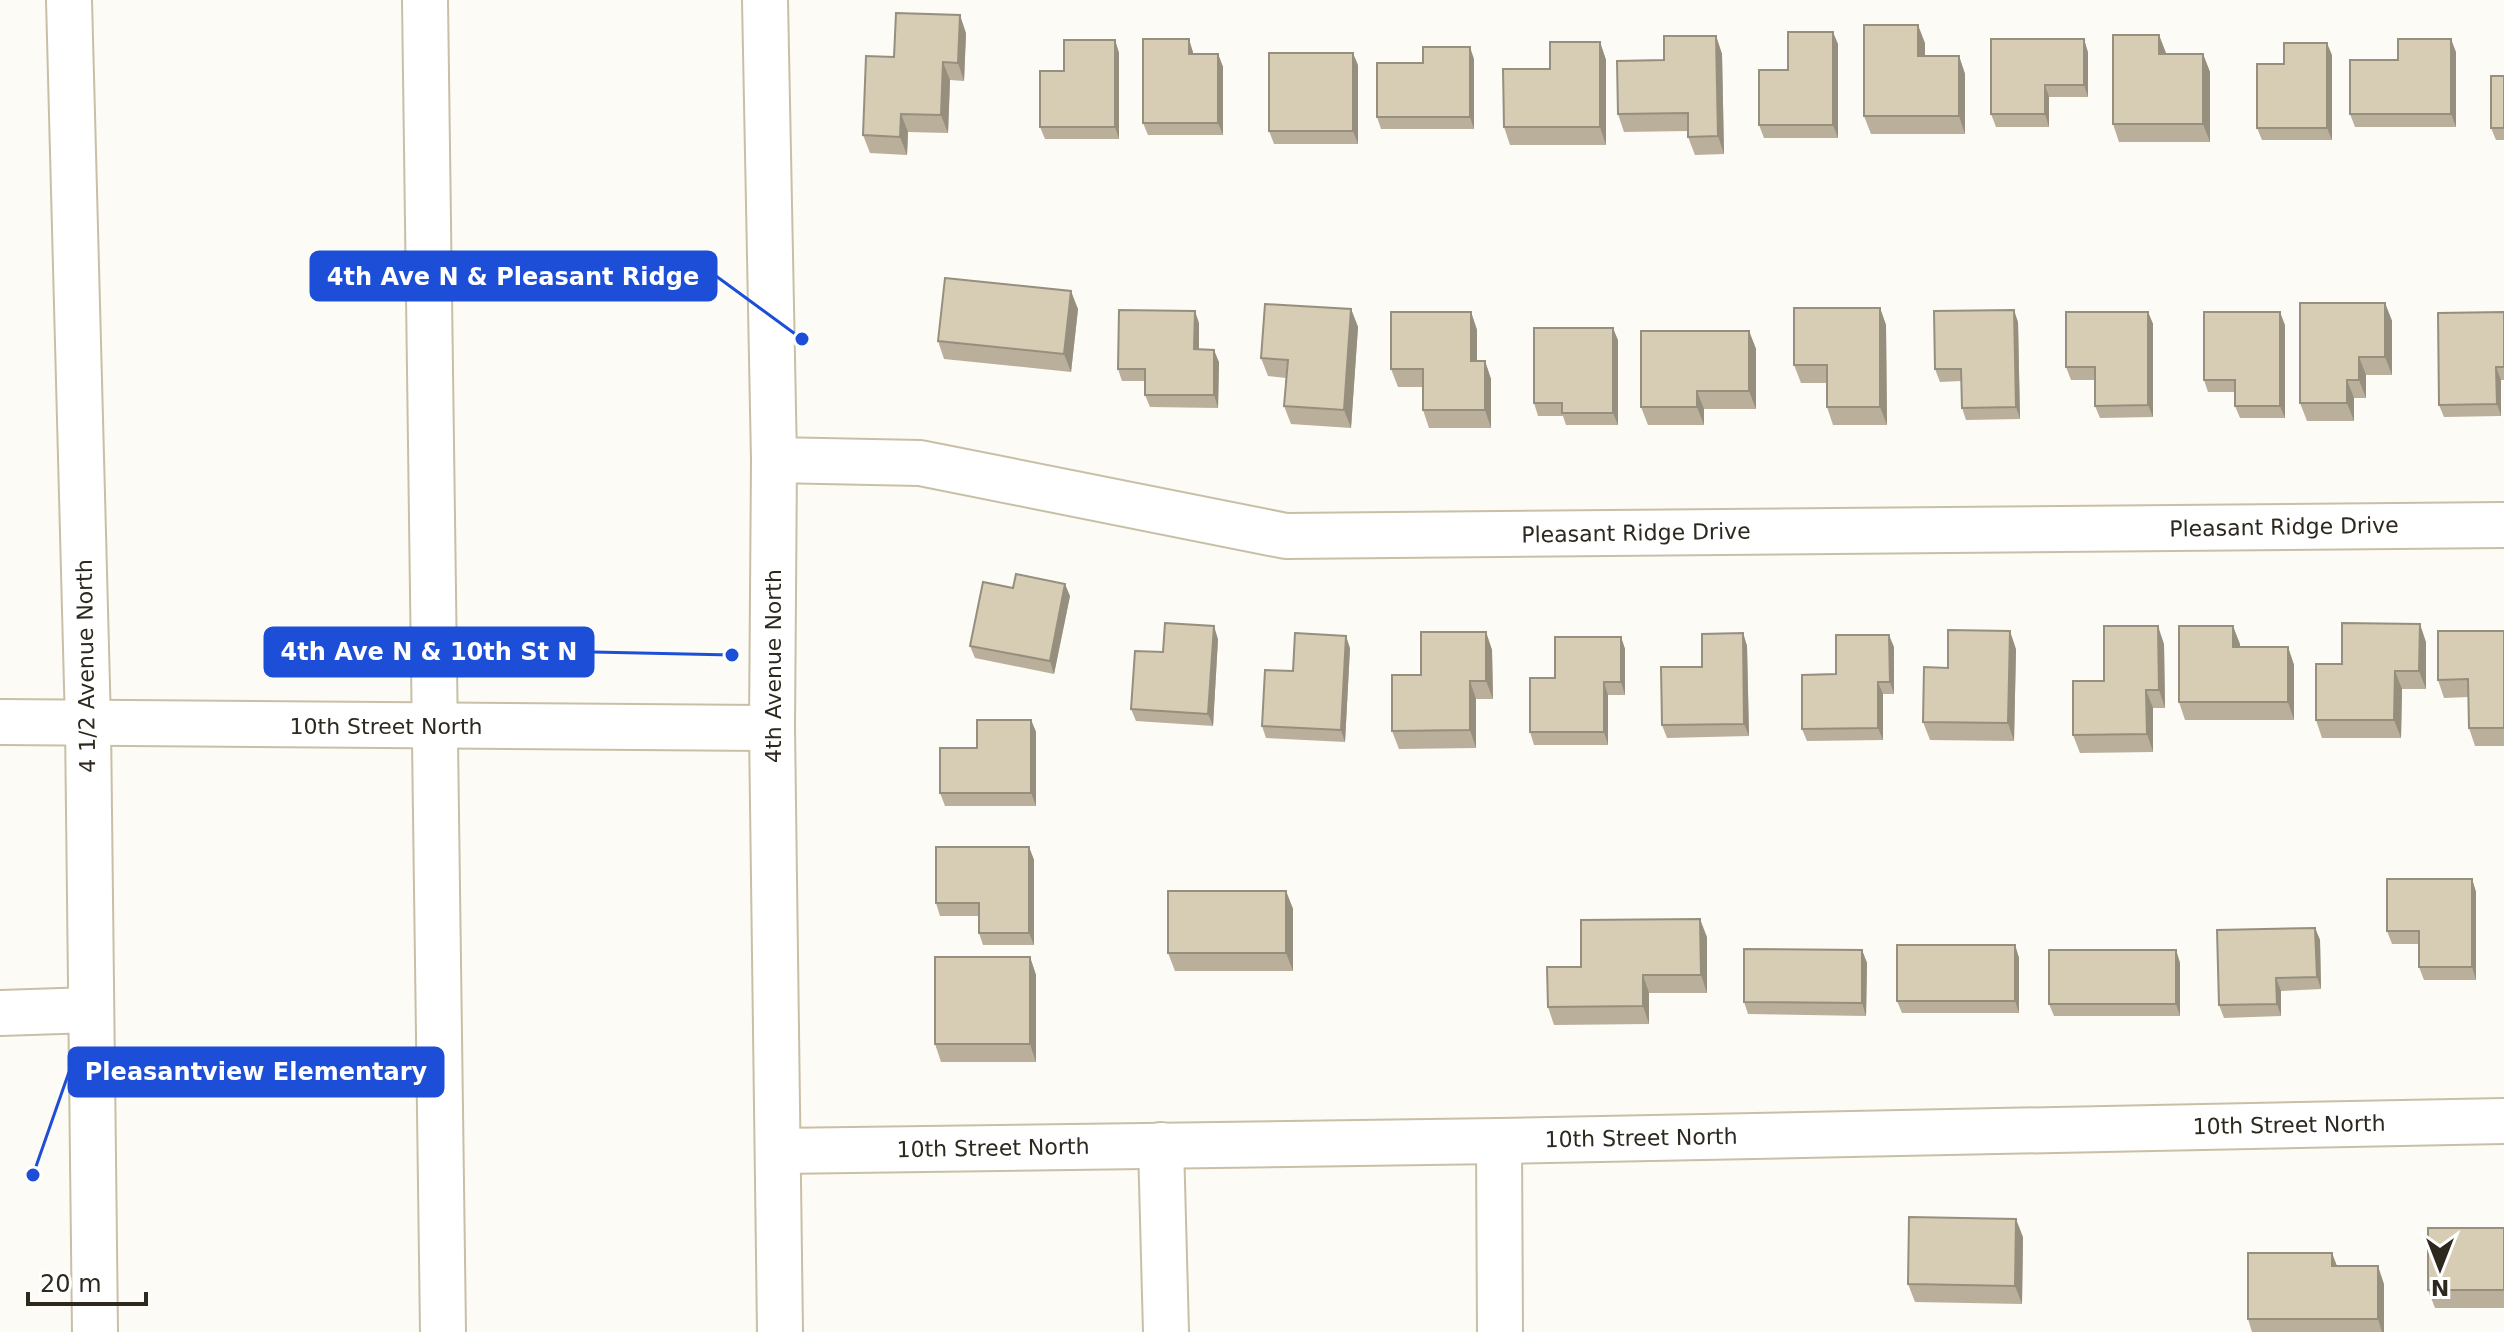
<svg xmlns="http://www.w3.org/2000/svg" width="2504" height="1332" font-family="'DejaVu Sans',sans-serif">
  <rect width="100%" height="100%" fill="#fdfbf6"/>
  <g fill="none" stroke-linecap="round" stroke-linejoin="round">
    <g stroke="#c9bfa6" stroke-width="48">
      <g id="minor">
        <path d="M69,0L88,724L95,1332"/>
        <path d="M425,0L443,1332"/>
        <path d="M765,0L774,460L772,728L780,1332"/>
        <path d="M774,460L920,463L1286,536L2504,525"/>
        <path d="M0,722L772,728"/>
        <path d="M0,1013L91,1010"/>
        <path d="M1499,1141L1500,1332"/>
        <path d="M1161,1145L1166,1332"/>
        <path d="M778,1151L1499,1141L2504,1121"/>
      </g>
    </g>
    <use href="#minor" stroke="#fff" stroke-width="44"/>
  </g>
  <g fill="#b9af9b">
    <path d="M966,33L964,81L950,80L948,133L908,132L907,155L870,153L863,135L894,57Z"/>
    <path d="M2159,35L2166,54H2203L2210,72V142H2119L2113,124Z"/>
    <path d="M1716,36L1722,54L1724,154L1695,155L1688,137V131L1624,132L1618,114Z"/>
    <path d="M1115,40L1119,53V139H1045L1040,127L1064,71Z"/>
    <path d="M1600,42L1606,60V145H1510L1504,127L1550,69Z"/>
    <path d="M1925,43V56H1959L1965,74V134H1871L1864,116Z"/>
    <path d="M1838,44V138H1764L1759,125L1788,70Z"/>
    <path d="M1193,52V54H1218L1223,67V135H1148L1143,123Z"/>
    <path d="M2088,52V97H2049V127H1996L1991,114Z"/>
    <path d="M2456,52V127H2355L2350,114L2398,60Z"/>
    <path d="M2332,55V140H2262L2257,128L2284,64Z"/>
    <path d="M1474,59V129H1381L1377,117Z"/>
    <path d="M1358,65V144H1274L1269,131Z"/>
    <path d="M2504,76V140H2496L2491,128Z"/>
    <path d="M2385,303L2392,321V375H2366V398H2354V421H2307L2300,403Z"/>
    <path d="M1880,308L1886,325L1887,425H1833L1827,407V383H1801L1794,365Z"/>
    <path d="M1078,309L1071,372L944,359L938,341Z"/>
    <path d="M1351,309L1358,327L1351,428L1291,424L1284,406L1286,378L1268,376L1261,358Z"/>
    <path d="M1471,312L1477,330V361H1485L1491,379V428H1429L1423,410V387H1398L1391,369Z"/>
    <path d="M2148,312L2153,324V417L2100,418L2095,406V380H2071L2066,367Z"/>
    <path d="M2504,312V380H2501V416L2444,417L2439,405Z"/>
    <path d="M2018,322L2020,419L1966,420L1962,408L1961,381L1940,382L1935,369Z"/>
    <path d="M1199,323V349L1219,362L1218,408L1150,407L1145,395V381H1122L1118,369Z"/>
    <path d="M2285,325V418H2240L2235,406V392H2208L2204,380Z"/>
    <path d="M1749,331L1756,349V409H1704V425H1648L1641,407Z"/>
    <path d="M1618,340V425H1566L1563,416H1538L1534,403Z"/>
    <path d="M1013,588L1070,596L1054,674L975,658L970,646Z"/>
    <path d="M2233,626L2240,647H2288L2294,665V720H2185L2179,702Z"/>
    <path d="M2504,631V746H2475L2469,728V697L2444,698L2438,680Z"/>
    <path d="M1486,632L1492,650L1493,699H1476V748L1399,749L1392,731L1421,675Z"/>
    <path d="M1743,633L1747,646L1749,736L1667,738L1662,725Z"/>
    <path d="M1621,637L1625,649V695H1608V745H1534L1530,732L1555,678Z"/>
    <path d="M1218,639L1213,726L1136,721L1131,709L1163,652Z"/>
    <path d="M2426,642V689H2402L2401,738H2322L2316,720L2342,664Z"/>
    <path d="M2164,644L2165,708H2153V752L2080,753L2073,735L2104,681Z"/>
    <path d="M1894,647V694H1883V740L1807,741L1802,729L1836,674Z"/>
    <path d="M1350,648L1345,742L1266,738L1262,726L1293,671Z"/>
    <path d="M2016,649L2014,741L1930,740L1923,722L1948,668Z"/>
    <path d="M1031,720L1036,732V806H945L940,793L977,748Z"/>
    <path d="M1029,847L1034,860V945H983L979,933V916H940L936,903Z"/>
    <path d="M2472,879L2476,892V980H2424L2419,967V944H2392L2387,931Z"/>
    <path d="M1286,891L1293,909V971H1175L1168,953Z"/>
    <path d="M2315,928L2320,940L2321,989L2281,991V1016L2224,1018L2219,1005Z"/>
    <path d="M1707,937V993H1649V1024L1554,1025L1548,1007L1581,967Z"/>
    <path d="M2015,945L2019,958V1013H1902L1897,1001Z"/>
    <path d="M1862,950L1867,963L1866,1016L1748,1014L1744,1002Z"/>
    <path d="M2176,950L2180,963V1016H2054L2049,1004Z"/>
    <path d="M1030,957L1036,975V1062H941L935,1044Z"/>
    <path d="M2504,1228V1308H2435L2428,1290Z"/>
    <path d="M2023,1237L2022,1304L1915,1302L1908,1284Z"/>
    <path d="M2337,1266L2384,1284V1332H2252L2248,1319Z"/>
  </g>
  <g fill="#968f7e">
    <path d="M960,15L966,33L964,81L958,63Z"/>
    <path d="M1918,25L1925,43V74L1918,56Z"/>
    <path d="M1833,32L1838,44V138L1833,125Z"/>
    <path d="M2159,35L2166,53V72L2159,54Z"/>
    <path d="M1716,36L1722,54L1724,154L1718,136Z"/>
    <path d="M1189,39L1193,52V67L1189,54Z"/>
    <path d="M2084,39L2088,52V97L2084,85Z"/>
    <path d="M2451,39L2456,52V127L2451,114Z"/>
    <path d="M1115,40L1119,53V139L1115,127Z"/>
    <path d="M1600,42L1606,60V145L1600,127Z"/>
    <path d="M2327,43L2332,55V140L2327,128Z"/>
    <path d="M1470,47L1474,59V129L1470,117Z"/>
    <path d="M1353,53L1358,65V144L1353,131Z"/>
    <path d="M1218,54L1223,67V135L1218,123Z"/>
    <path d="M2203,54L2210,72V142L2203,124Z"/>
    <path d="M1959,56L1965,74V134L1959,116Z"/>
    <path d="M943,62L950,80L948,133L941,115Z"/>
    <path d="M2045,85L2049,97V127L2045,114Z"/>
    <path d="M901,114L908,132L907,155L900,137Z"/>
    <path d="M1071,291L1078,309L1071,372L1064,354Z"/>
    <path d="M2385,303L2392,321V375L2385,357Z"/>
    <path d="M1880,308L1886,325L1887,425L1880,407Z"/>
    <path d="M1351,309L1358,327L1351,428L1344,410Z"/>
    <path d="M2014,310L2018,322L2020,419L2016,407Z"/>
    <path d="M1195,311L1199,323V361L1194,349Z"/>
    <path d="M1471,312L1477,330V379L1471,361Z"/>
    <path d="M2148,312L2153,324V417L2148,405Z"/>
    <path d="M2280,312L2285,325V418L2280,406Z"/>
    <path d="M1613,328L1618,340V425L1613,413Z"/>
    <path d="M1749,331L1756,349V409L1749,391Z"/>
    <path d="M1214,350L1219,362L1218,408L1214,395Z"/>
    <path d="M2359,357L2366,375V398L2359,380Z"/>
    <path d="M1485,361L1491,379V428L1485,410Z"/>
    <path d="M2496,367L2501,380V416L2497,404Z"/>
    <path d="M2347,380L2354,398V421L2347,403Z"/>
    <path d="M1697,391L1704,409V425L1697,407Z"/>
    <path d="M1065,584L1070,596L1054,674L1050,661Z"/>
    <path d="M2420,624L2426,642V689L2419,671Z"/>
    <path d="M1214,626L1218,639L1213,726L1208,714Z"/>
    <path d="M2158,626L2164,644L2165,708L2159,690Z"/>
    <path d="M2233,626L2240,644V665L2233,647Z"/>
    <path d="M2010,631L2016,649L2014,741L2008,723Z"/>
    <path d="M1486,632L1492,650L1493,699L1486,681Z"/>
    <path d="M1743,633L1747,646L1749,736L1744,724Z"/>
    <path d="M1889,635L1894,647V694L1890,682Z"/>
    <path d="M1346,636L1350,648L1345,742L1341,730Z"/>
    <path d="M1621,637L1625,649V695L1621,682Z"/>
    <path d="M2288,647L2294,665V720L2288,702Z"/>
    <path d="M2395,671L2402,689L2401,738L2394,720Z"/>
    <path d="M1470,681L1476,699V748L1470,730Z"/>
    <path d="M1604,682L1608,695V745L1604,732Z"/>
    <path d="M1878,682L1883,694V740L1878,728Z"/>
    <path d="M2146,690L2153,708V752L2147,734Z"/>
    <path d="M1031,720L1036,732V806L1031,793Z"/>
    <path d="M1029,847L1034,860V945L1029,933Z"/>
    <path d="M2472,879L2476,892V980L2472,967Z"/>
    <path d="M1286,891L1293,909V971L1286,953Z"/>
    <path d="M1700,919L1707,937V993L1701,975Z"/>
    <path d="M2315,928L2320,940L2321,989L2317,977Z"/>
    <path d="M2015,945L2019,958V1013L2015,1001Z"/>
    <path d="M1862,950L1867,963L1866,1016L1862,1003Z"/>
    <path d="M2176,950L2180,963V1016L2176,1004Z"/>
    <path d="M1030,957L1036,975V1062L1030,1044Z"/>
    <path d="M1643,975L1649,993V1024L1643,1006Z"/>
    <path d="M2276,978L2281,991V1016L2277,1004Z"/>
    <path d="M2016,1219L2023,1237L2022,1304L2015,1286Z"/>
    <path d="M2332,1253L2339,1271L2332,1266Z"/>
    <path d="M2378,1266L2384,1284V1332H2382L2378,1319Z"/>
  </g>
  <g fill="#d7ccb4" stroke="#968f7e" stroke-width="2">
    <path d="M896,13L960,15L958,63L943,62L941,115L901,114L900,137L863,135L866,56L894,57Z"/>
    <path d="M1864,25H1918V56H1959V116H1864Z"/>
    <path d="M1788,32H1833V125H1759V70H1788Z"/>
    <path d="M2113,35H2159V54H2203V124H2113Z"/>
    <path d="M1664,36H1716L1718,136L1688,137V113L1618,114L1617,61L1664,60Z"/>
    <path d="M1143,39H1189V54H1218V123H1143Z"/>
    <path d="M1991,39H2084V85H2045V114H1991Z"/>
    <path d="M2398,39H2451V114H2350V60H2398Z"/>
    <path d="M1064,40H1115V127H1040V71H1064Z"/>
    <path d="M1550,42H1600V127H1504L1503,69H1550Z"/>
    <path d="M2284,43H2327V128H2257V64H2284Z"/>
    <path d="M1423,47H1470V117H1377V63H1423Z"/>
    <rect x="1269" y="53" width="84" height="78"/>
    <rect x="2491" y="76" width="13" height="52"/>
    <path d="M945,278L1071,291L1064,354L938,341Z"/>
    <path d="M2300,303H2385V357H2359V380H2347V403H2300Z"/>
    <path d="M1265,304L1351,309L1344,410L1284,406L1288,360L1261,358Z"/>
    <path d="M1794,308H1880V407H1827V365H1794Z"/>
    <path d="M1119,310L1195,311L1194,349L1214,350V395H1145V369H1118Z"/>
    <path d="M2014,310L2016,407L1962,408L1961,369H1935L1934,311Z"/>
    <path d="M1391,312H1471V361H1485V410H1423V369H1391Z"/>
    <path d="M2066,312H2148V405L2095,406V367H2066Z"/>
    <path d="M2204,312H2280V406H2235V380H2204Z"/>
    <path d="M2504,312V367H2496L2497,404L2439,405L2438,313Z"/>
    <path d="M1534,328H1613V413H1562V403H1534Z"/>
    <path d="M1641,331H1749V391H1697V407H1641Z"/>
    <path d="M1016,574L1065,584L1050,661L970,646L983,582L1013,588Z"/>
    <path d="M1165,623L1214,626L1208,714L1131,709L1135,651L1163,652Z"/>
    <path d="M2342,623L2420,624L2419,671H2395L2394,720H2316V664H2342Z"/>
    <path d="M2104,626H2158L2159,690H2146L2147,734L2073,735V681H2104Z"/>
    <path d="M2179,626H2233V647H2288V702H2179Z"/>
    <path d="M1948,630L2010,631L2008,723L1923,722L1924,667L1948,668Z"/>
    <path d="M2438,631H2504V728H2469L2468,679L2438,680Z"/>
    <path d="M1421,632H1486V681H1470V730L1392,731V675H1421Z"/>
    <path d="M1295,633L1346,636L1341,730L1262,726L1265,670L1293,671Z"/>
    <path d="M1743,633L1744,724L1662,725L1661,667H1702V634Z"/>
    <path d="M1836,635H1889L1890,682H1878V728L1802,729V675L1836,674Z"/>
    <path d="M1555,637H1621V682H1604V732H1530V678H1555Z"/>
    <path d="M977,720H1031V793H940V748H977Z"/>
    <path d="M936,847H1029V933H979V903H936Z"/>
    <path d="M2387,879H2472V967H2419V931H2387Z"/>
    <rect x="1168" y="891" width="118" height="62"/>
    <path d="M1700,919L1701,975H1643V1006L1548,1007L1547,967H1581V920Z"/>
    <path d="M2315,928L2317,977L2276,978L2277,1004L2219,1005L2217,930Z"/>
    <rect x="1897" y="945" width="118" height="56"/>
    <path d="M1744,949L1862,950V1003L1744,1002Z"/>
    <rect x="2049" y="950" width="127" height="54"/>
    <rect x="935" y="957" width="95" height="87"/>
    <path d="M1909,1217L2016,1219L2015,1286L1908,1284Z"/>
    <rect x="2428" y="1228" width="76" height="62"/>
    <path d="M2248,1253H2332V1266H2378V1319H2248Z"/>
  </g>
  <g text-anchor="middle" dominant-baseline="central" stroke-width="6" stroke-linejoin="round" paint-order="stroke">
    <g font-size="22" fill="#2d291f" stroke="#fff">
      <text transform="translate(2284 527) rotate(-1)">Pleasant Ridge Drive</text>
      <text transform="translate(1636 533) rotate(-1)">Pleasant Ridge Drive</text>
      <text transform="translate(86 666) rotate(-91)">4 1/2 Avenue North</text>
      <text transform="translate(773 666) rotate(-90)">4th Avenue North</text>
      <text x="386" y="726">10th Street North</text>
      <text transform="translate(2289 1125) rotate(-1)">10th Street North</text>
      <text transform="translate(1641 1138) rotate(-1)">10th Street North</text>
      <text transform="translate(993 1148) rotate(-1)">10th Street North</text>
    </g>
  </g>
  <path fill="none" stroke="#1d4ed8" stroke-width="3" d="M802 339L716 276M732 655L593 652M33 1175L69 1072"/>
  <g fill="#1d4ed8" stroke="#fff" stroke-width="3">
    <circle cx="802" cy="339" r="8"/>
    <circle cx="732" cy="655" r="8"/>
    <circle cx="33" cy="1175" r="8"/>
  </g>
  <g fill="#1d4ed8" stroke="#1d4ed8" stroke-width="3">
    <rect x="311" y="252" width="405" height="48" rx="8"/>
    <rect x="265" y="628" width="328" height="48" rx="8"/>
    <rect x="69" y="1048" width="374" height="48" rx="8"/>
  </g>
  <g font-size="24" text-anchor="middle" font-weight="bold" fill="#fff">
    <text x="513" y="285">4th Ave N &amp; Pleasant Ridge</text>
    <text x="429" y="660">4th Ave N &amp; 10th St N</text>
    <text x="256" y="1080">Pleasantview Elementary</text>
  </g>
  <g transform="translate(2440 1268) rotate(180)" stroke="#ffffff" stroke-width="6" paint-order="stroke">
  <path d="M0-6L14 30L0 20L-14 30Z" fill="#2d291f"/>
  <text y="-12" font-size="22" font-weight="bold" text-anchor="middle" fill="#2d291f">N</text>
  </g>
  <path d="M28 1292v12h118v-12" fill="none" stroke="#2d291f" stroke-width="4"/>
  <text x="40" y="1292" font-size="24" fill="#2d291f" stroke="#ffffff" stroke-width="6" paint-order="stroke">20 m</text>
</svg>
